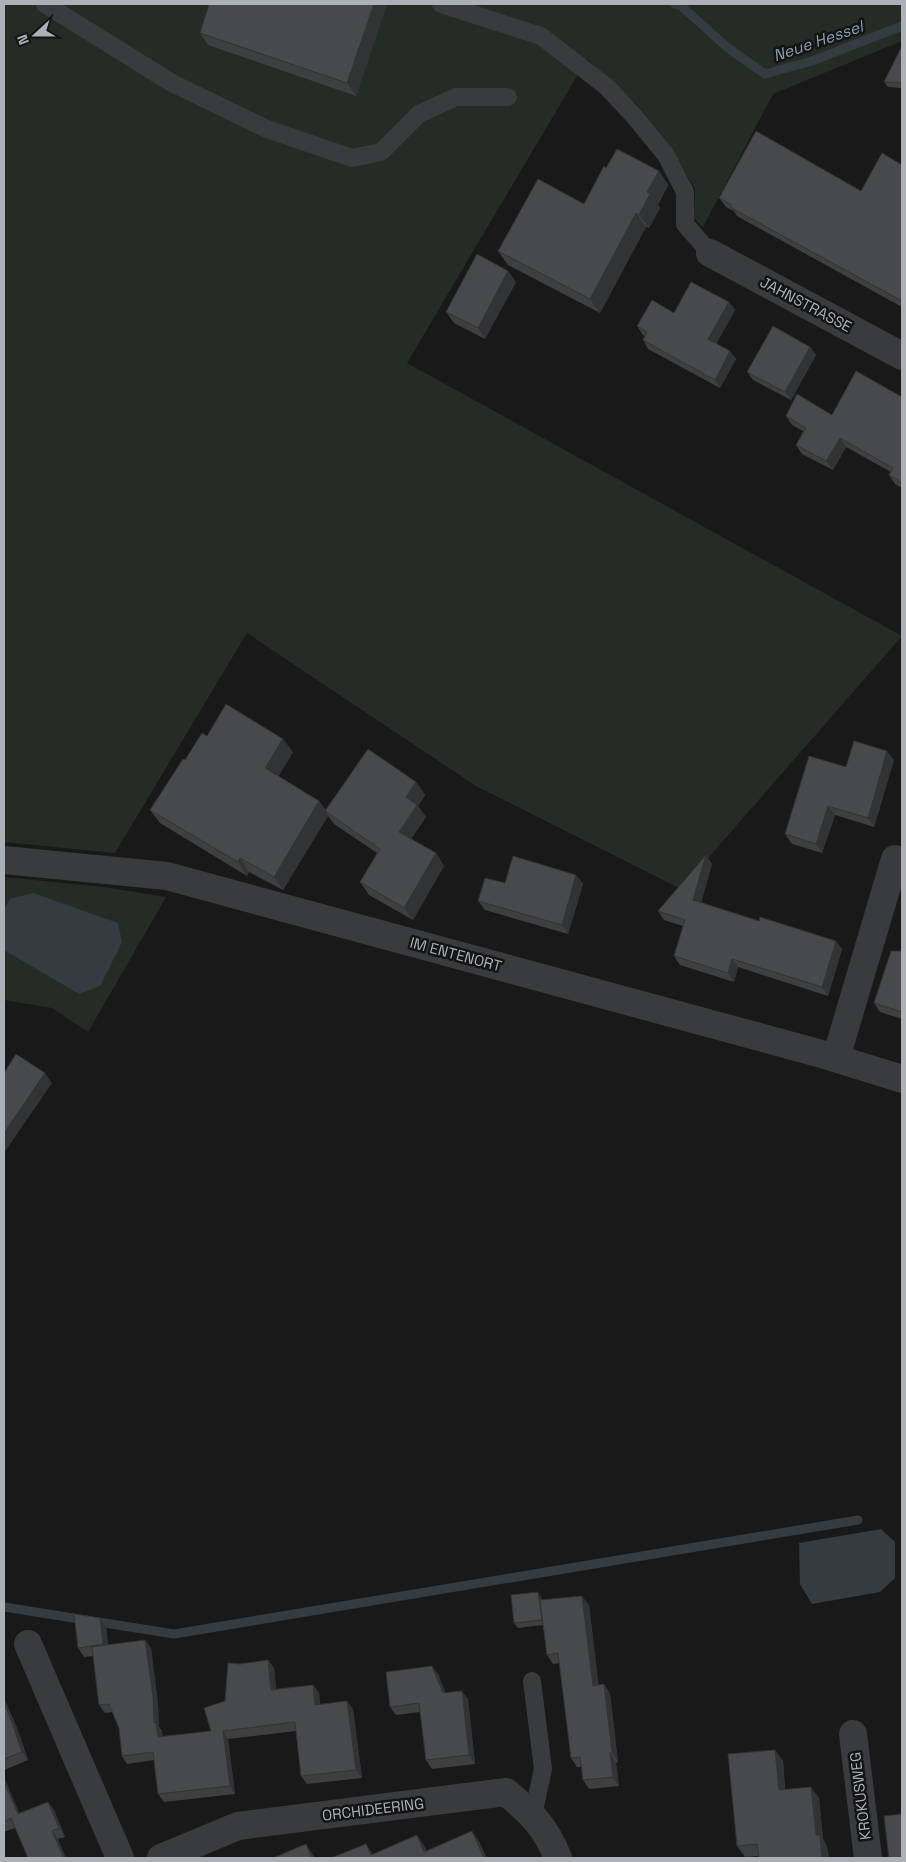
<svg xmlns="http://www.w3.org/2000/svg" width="906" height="1862" font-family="'Space Grotesk',sans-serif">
  <rect width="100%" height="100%" fill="#19191a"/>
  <g fill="#252c26">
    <path d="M4,4H902V41L773,94L703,227L694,218L695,189L671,148L639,107L587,59L407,363L902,636L681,889L476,786L247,633L115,853L4,842Z"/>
    <path d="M4,877L103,887L166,897L88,1032L52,1008L4,1000Z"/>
  </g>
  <g fill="#343c42">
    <path d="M33,893L118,923L122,942L100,986L79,994L4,950V910L10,899Z"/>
    <path d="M881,1529L895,1542V1578L880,1592L812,1604L800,1584L799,1543Z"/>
  </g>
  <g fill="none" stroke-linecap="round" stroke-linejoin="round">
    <g stroke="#343c42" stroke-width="9">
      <path d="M675,4L680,5L728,48L765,74L812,61L902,26"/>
      <path d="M4,1607L174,1634L858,1520"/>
    </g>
    <g stroke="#3a3b3f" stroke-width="18">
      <path d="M45,4L172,83L267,129L352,158L381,152L419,114L456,97H508"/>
      <path d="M441,4L541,36L607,87L634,116L666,155L685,192V224L710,253"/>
      <path d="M532,1681L543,1769L533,1815"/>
    </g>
    <g stroke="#3a3b3f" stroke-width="28">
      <path d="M710,253L902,356"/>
      <path d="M4,860L167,876L818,1053L902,1079"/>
      <path d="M836,1058L895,859"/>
      <path d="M28,1644L120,1858"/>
      <path d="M853,1734L868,1858"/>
      <path d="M161,1858L238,1826L506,1792C532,1814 545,1826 558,1858"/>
    </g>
  </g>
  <g fill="#3e3f41">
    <path d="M387,4L356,96L208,45L200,33Z"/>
    <path d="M902,46V88L888,87L884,82Z"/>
    <path d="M902,165V307L737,216L734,211L726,207L719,198L861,191Z"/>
    <path d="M606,168L659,171L668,185L658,205L660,208L649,228L646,227L600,313L508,265L498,251L584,204Z"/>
    <path d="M508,271L516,282L485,339L454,323L446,312Z"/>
    <path d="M729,302L735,310L716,344L730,351L736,359L720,388L648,349L643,340L645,336L643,335L637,326L674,313Z"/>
    <path d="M810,347L816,355L791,400L753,380L747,372Z"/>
    <path d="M902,397V488L895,484L889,475L891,472L846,447L833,470L802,454L796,445L803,431L792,425L786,416L832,415Z"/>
    <path d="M293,752L278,776L319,801L326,810L416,782L425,795L418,806L426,817L411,839L436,853L444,866L413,920L369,895L360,882L377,853L334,824L328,816L283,890L249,872L247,876L160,823L150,810L185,760Z"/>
    <path d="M894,760L874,827L835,815L822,853L792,844L785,834L846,767Z"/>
    <path d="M706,855L712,864L701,903L842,949L828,996L738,967L734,982L680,965L674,956L683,926L664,920L658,911Z"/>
    <path d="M576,875L583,884L568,934L485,910L478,901L505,883Z"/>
    <path d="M902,951V1019L880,1012L874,1003Z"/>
    <path d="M541,1597L542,1600L589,1605L598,1685L604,1684L610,1694L618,1762L616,1763L619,1786L589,1789L583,1780L581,1767H577L571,1758L560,1663L553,1664L547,1655L543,1625L518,1628L514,1623Z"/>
    <path d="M100,1618L106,1627L108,1645L145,1640L151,1648L158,1704L159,1727L162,1731V1737L211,1731L225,1701L240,1664L268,1660L274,1668L276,1689L313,1685L319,1693L320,1704L353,1709L362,1778L307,1784L301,1776L296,1731L228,1739L235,1794L164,1802L158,1794L154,1760L127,1764L122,1756L119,1728L113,1712L105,1713L99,1705L93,1656L84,1657L78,1648Z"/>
    <path d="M438,1674L445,1693L468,1699L475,1764L432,1769L426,1760L420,1712L396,1715L390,1707Z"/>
    <path d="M4,1698L17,1728L28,1760L4,1770Z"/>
    <path d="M775,1750L783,1761L785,1789L819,1798L823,1839L827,1846L829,1858H759L758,1856L745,1857L737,1846Z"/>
    <path d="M4,1777L19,1813L48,1802L54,1810L65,1837L58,1839L15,1828L4,1832Z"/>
  </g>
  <g fill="#323335">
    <path d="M374,4H387L356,96L347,83Z"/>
    <path d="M659,171L668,185L658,205L660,208L649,228L639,215L647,192Z"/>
    <path d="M636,213L646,227L600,313L590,299Z"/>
    <path d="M508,271L516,282L485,339L478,328Z"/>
    <path d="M729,302L735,310L714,348L708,339Z"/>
    <path d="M810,347L816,355L791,400L785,392Z"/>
    <path d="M730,351L736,359L720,388L715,380Z"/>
    <path d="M840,438L846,447L833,470L826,461Z"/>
    <path d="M283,739L293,752L275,782L265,768Z"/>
    <path d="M887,751L894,760L874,827L868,818Z"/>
    <path d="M416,782L425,795L418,806L426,817L407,844L399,832L406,797Z"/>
    <path d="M319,801L328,813L325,811L328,816L283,890L274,877Z"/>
    <path d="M828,806L835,815L822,853L816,844Z"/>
    <path d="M436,853L444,866L413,920L404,908Z"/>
    <path d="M706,855L712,864L699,909L693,900Z"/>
    <path d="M240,858L249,872L247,876L238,862Z"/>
    <path d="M576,875L583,884L568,934L562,925Z"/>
    <path d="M836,941L842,949L828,996L822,987Z"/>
    <path d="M732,959L738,967L734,982L728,973Z"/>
    <path d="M45,1073L52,1083L4,1153V1133Z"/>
    <path d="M538,1592L541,1597L545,1625L542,1620Z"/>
    <path d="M582,1596L589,1605L600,1695L593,1686Z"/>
    <path d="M100,1618L106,1627L109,1653L103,1644Z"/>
    <path d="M145,1640L151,1648L158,1704L159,1727L162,1731L164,1745L158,1737L154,1723Z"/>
    <path d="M268,1660L274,1668L277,1698L271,1690Z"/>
    <path d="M432,1666L438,1674L449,1701L443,1693Z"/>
    <path d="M604,1684L610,1694L618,1762L612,1753Z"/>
    <path d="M313,1685L319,1693L321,1713L315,1705Z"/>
    <path d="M462,1691L468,1699L475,1764L469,1755Z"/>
    <path d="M4,1698L17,1728L28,1760L22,1752L4,1703Z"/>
    <path d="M347,1701L353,1709L362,1778L356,1770Z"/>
    <path d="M223,1731L228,1739L235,1794L230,1786Z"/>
    <path d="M775,1750L783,1761L786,1801L779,1790Z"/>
    <path d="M610,1753L616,1763L619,1786L613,1777Z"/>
    <path d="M4,1777L23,1823L18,1814L4,1782Z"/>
    <path d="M811,1787L819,1798L823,1839L827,1846L829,1858H822L816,1835Z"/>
    <path d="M48,1802L54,1810L65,1837L59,1828Z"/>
    <path d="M52,1831L58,1839L66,1858H64Z"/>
    <path d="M472,1831L480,1843L487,1858H484Z"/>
    <path d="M417,1835L425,1847L429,1858L424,1852Z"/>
    <path d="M306,1844L314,1856L315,1858H312Z"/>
    <path d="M366,1844L374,1855H371Z"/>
  </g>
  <g fill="#48494c" stroke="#323335">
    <path d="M209,4H374L347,83L200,33Z"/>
    <path d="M902,46V83L884,82Z"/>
    <path d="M756,131L861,191L882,153L902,165V301L730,207L732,205L719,198Z"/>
    <path d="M617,149L659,171L647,192L650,194L639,215L636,213L590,299L498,251L538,179L584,204L604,166L606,168Z"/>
    <path d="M477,254L508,271L478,328L446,312Z"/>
    <path d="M691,282L729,302L708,339L730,351L715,380L643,340L647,332L637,326L652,300L674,313Z"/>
    <path d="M773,326L810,347L785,392L747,372Z"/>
    <path d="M856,371L902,397V483L889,475L893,468L840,438L826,461L796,445L806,428L786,416L797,394L832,415Z"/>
    <path d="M226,704L283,739L265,768L319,801L274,877L240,858L238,862L150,810L183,759L185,760L202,733L207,736Z"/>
    <path d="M854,741L887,751L868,818L828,806L816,844L785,834L809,756L846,767Z"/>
    <path d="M368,749L416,782L406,797L417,805L399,832L436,853L404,908L360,882L380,849L325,811Z"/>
    <path d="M706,855L693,900L759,921L760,917L836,941L822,987L732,959L728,973L674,956L685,920L658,911Z"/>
    <path d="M513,856L576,875L562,925L478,901L485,878L505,883Z"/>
    <path d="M891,951H902V1012L874,1003Z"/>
    <path d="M16,1054L45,1073L4,1133V1073Z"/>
    <path d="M538,1592L542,1620L514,1623L511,1595Z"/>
    <path d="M582,1596L593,1686L604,1684L612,1753H610L613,1777L583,1780L580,1757L571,1758L558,1653L547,1655L540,1600Z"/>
    <path d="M74,1614L100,1618L103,1644L78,1648Z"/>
    <path d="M145,1640L153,1696L154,1723H156L158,1737L211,1731L204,1708L225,1701L228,1663L240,1664L268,1660L271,1690L313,1685L315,1705L347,1701L356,1770L301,1776L295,1722L223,1731L230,1786L158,1794L153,1752L122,1756L119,1728L109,1704L99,1705L92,1647Z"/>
    <path d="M432,1666L443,1693L462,1691L469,1755L426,1760L419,1703L390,1707L386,1672Z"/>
    <path d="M4,1703L11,1720L22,1752L4,1759Z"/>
    <path d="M775,1750L779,1790L811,1787L816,1835H820L822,1858H759L757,1844L737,1846L728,1754Z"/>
    <path d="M4,1782L18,1814L48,1802L59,1828L52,1831L64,1858H28L11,1818L4,1822Z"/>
    <path d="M902,1814V1858H889L884,1816Z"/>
    <path d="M472,1831L484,1858H331L366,1844L371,1855L417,1835L424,1852Z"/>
    <path d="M306,1844L312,1858H273Z"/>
  </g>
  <g text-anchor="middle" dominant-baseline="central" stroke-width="5" stroke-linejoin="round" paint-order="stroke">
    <g font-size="15" fill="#acb1b8" stroke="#141415">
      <text transform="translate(806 304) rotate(28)">JAHNSTRASSE</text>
      <text transform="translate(456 954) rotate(15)">IM ENTENORT</text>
      <text transform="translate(860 1796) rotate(-97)">KROKUSWEG</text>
      <text transform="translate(373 1809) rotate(-7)">ORCHIDEERING</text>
    </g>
    <g font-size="16" font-style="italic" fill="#889faf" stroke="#141415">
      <text transform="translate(818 41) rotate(-19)">Neue Hessel</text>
    </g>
  </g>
  <rect width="906" height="1862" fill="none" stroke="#acb1b8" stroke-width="10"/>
  <g transform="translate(35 35) rotate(249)" stroke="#141415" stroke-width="4" paint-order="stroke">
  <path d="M0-4L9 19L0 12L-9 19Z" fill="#acb1b8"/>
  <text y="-8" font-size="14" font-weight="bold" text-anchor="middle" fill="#acb1b8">N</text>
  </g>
</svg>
